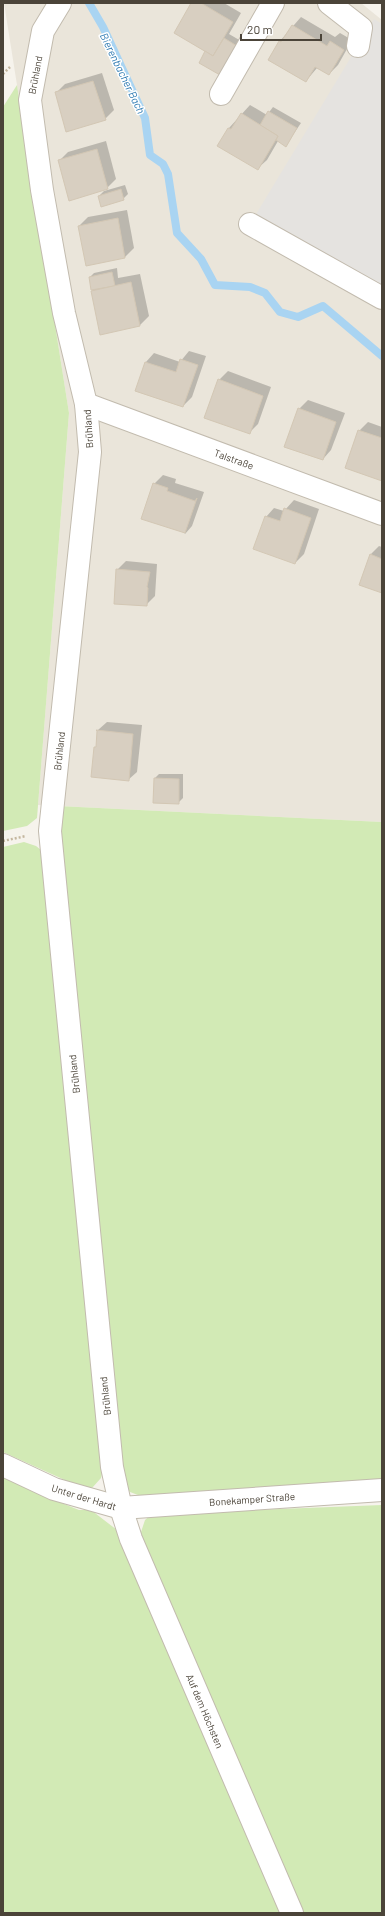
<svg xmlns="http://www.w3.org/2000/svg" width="385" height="1916" font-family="Barlow,sans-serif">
  <rect width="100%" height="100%" fill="#f6f3ec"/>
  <path fill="#eae5da" d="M4,3H361L382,20V822L38,805L69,413Z"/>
  <g fill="#d2eab5">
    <path d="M17,85L69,413L37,818L27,826L3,831V107Z"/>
    <path d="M58,806L382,822V1485L146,1498L130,1492L123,1484Z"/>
    <path d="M24,842L36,846L46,854L104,1463L101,1478L92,1488L78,1486L3,1452V847Z"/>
    <path d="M3,1472L34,1486L64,1504L79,1510H91L117,1530L288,1913H3Z"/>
    <path d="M382,1505V1913H299L139,1538L145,1520L152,1514Z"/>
  </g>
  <path fill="#e5e3e0" d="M374,19L382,24V298L250,224Z"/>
  <g fill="#0003">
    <path d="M192,3H224L241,13L229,34L241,41L224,69L206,52Z"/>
    <path d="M301,17L335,37L340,33L352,40L338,65L329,74L317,68L306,81L269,59L280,41Z"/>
    <path d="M102,73L114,110L105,119L56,93L65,84Z"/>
    <path d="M250,105L267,115L273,107L301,123L286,145L278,141L267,160L258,168L229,128Z"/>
    <path d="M106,141L116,179L107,188L59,161L68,152Z"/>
    <path d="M125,185L128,194L123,199L99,196L104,191Z"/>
    <path d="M127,210L134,248L125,257L87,265L79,226L88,217Z"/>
    <path d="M117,268L118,278L140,274L149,316L140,325L101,334L90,277L94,273Z"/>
    <path d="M189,351L206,356L192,397L183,406L146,362L154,353L180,362Z"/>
    <path d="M228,371L271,387L258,424L249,433L219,380Z"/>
    <path d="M308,400L345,413L331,450L323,459L299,409Z"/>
    <path d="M368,422L382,427V480L359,431Z"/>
    <path d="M163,475L176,479L175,483L204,492L192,526L185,534L184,531L154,484Z"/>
    <path d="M294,500L319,509L304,554L295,563L266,517L274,508L284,511Z"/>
    <path d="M379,546L382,547V592L370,555Z"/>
    <path d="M126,561L157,564L155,596L146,605L117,570Z"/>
    <path d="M107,722L142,725L137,772L128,780L95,748L97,746L98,730Z"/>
    <path d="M159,774H183V798L178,803L155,778Z"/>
  </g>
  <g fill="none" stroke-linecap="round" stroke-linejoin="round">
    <path stroke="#a9d4f2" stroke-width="8" d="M89,3L103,27L145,118L150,155L163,164L168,174L177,233L201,259L215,285L250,287L265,293L280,312L298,317L323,306L382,356"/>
  </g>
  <g fill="#d8cfc1" stroke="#d3c7b4">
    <path d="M191,3H201L233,22L213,56L174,33Z"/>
    <path d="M292,25L327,46L330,41L344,50L329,75L315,67L306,82L268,60L279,41L281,42Z"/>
    <path d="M224,38L237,46L220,75L199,63L205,51L213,56Z"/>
    <path d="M93,81L106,120L66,132L55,92Z"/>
    <path d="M268,111L297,128L286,147L276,140L278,136L260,125Z"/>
    <path d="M241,113L278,136L258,170L217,146L228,128L231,129Z"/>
    <path d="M97,149L108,189L69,201L58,160Z"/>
    <path d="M121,189L124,200L101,207L98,196Z"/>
    <path d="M118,218L125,258L86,266L78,226Z"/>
    <path d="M112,272L115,286L91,290L89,277Z"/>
    <path d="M131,282L140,326L100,335L91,291Z"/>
    <path d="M180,359L198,365L183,407L135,391L145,362L176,372Z"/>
    <path d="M218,379L263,396L250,434L204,418Z"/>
    <path d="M298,408L336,422L323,460L284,447Z"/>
    <path d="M358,430L382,438V481L345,468Z"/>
    <path d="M153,483L168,488L167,491L195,501L197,498L185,533L141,519Z"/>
    <path d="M284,508L311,518L295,564L253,549L265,516L280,521Z"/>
    <path d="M370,554L382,559V593L359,585Z"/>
    <path d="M116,569L150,572L147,587L148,588L147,606L114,604Z"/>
    <path d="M96,730L133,734L129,781L91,777L94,747H96L97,731Z"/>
    <path d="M154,778L179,779V804L153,803Z"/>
  </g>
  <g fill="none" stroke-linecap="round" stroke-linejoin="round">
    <g stroke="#c2bbae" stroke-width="24">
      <g id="minor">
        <path d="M60,3L43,31L30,100L42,190L64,313L86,404L90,452L50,831L112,1467L121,1508L131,1539L292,1913"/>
        <path d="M329,3L361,28L358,46"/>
        <path d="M221,94L273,3"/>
        <path d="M250,224L382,298"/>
        <path d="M86,404L382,514"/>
        <path d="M3,1465L54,1489L121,1508L382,1490"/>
      </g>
    </g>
    <g stroke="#c4b79f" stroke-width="2.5" stroke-dasharray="2 2" stroke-linecap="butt">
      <path d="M3,74L10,67"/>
      <path d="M3,841L26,836"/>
    </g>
    <use href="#minor" stroke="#fff" stroke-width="22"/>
  </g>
  <g text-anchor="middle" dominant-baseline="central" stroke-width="3" stroke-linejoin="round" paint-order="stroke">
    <g font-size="10" fill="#4b4439" stroke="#fff">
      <text transform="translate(35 75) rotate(-79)">Brühland</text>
      <text transform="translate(88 429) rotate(-94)">Brühland</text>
      <text transform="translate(234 459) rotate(20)">Talstraße</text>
      <text transform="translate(59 751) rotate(-84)">Brühland</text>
      <text transform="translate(74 1074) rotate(-96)">Brühland</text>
      <text transform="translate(105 1396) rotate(-96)">Brühland</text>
      <text transform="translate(84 1497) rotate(17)">Unter der Hardt</text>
      <text transform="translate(252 1499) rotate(-4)">Bonekamper Straße</text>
      <text transform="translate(205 1711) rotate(67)">Auf dem Höchsten</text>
    </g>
    <g font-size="11" font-style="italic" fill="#2e7ab2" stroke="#fff">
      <text transform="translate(123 73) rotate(64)">Bierenbacher Bach</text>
    </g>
  </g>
  <rect width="385" height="1916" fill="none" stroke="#4b4439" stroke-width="8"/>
  <path d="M241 34v6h80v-6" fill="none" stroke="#4b4439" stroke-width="2"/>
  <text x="247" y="34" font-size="12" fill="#4b4439" stroke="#ffffff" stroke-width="3" paint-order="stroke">20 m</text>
</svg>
